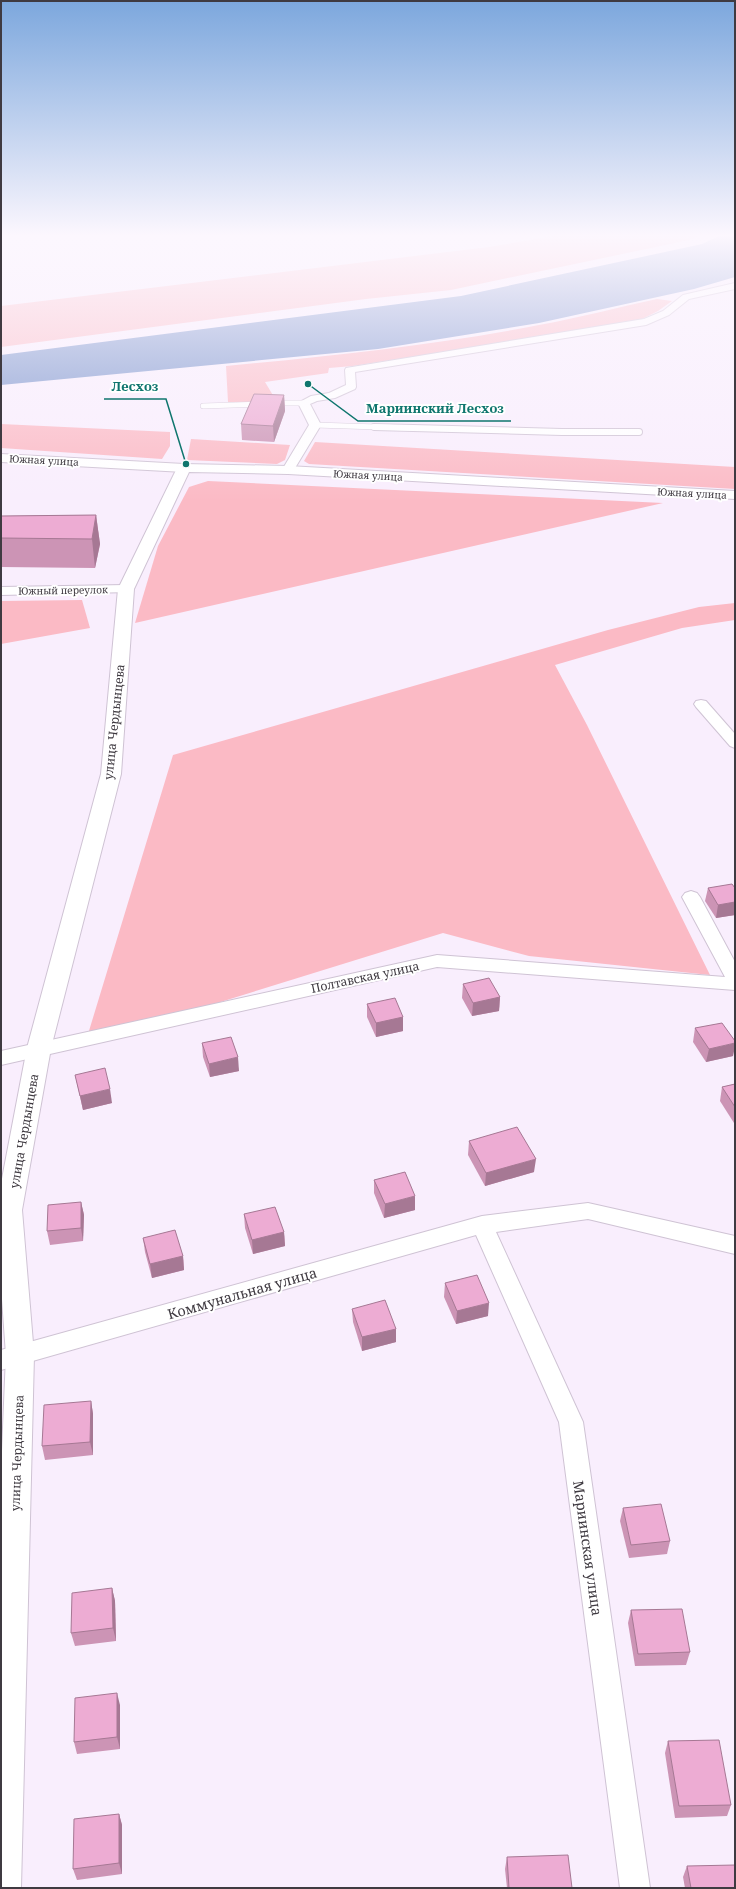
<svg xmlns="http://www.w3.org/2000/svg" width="736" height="1889" font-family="'Noto Serif',serif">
  <rect width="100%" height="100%" fill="#f9eefd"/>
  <g fill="#fbbac5">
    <path d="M553,236H697L689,240L451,290L366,299L1,347V306L489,247Z"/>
    <path d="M657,299L672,301L658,311L636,322L353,366L329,368L328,373L265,382L274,397L255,402H228L226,366C331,356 436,345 539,325C579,318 618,307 657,299Z"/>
    <path d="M1,424L170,432V446L162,459L1,448Z"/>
    <path d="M191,439L290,445L285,460L277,464L187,460Z"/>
    <path d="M315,442L735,467V489L309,464L304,461Z"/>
    <path d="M208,481L663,503L135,623L158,546L189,487Z"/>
    <path d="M82,600L90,628L1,644V601Z"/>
    <path d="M735,603V620L682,628L555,665L587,725L710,975L529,956L443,933L85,1044L173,755L608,630L699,607Z"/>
  </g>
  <path fill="#7a93cc" d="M719,236H735V277L694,289L539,323L378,349L1,385V355L461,296L702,244Z"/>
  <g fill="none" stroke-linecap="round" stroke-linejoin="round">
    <g stroke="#cfc3d4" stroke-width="6">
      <g id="service-far1">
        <path d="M274,403H304"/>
        <path d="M203,406L261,404"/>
        <path d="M315,425L410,428"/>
      </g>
    </g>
    <g stroke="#cfc3d4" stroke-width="8">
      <path id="service" d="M374,427L562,432H639"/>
    </g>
    <g stroke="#cfc3d4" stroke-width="2">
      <g id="minor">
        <path d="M735,283V289L689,299L669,315L646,325L355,372L356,387L355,389L335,398L317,401L310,404L321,425L292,473H284L282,470L309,425L298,403L311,396L329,393L346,385L345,370L346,368L644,319L663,311L683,295Z"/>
        <path d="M1,454L184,464L190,468L184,472L1,462Z"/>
        <path d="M126,585L131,586L133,589L131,592L1,595V587Z"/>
        <path d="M701,700L706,701L735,734V748L730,746L696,707L694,704L696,701Z"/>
        <path d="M691,891L697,893L700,897L735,962V990L437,967L1,1065V1051L437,955L725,977L682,897L685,893Z"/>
        <path d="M588,1203L735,1236V1254L588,1219L496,1232L583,1422L650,1888H620L559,1422L476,1235L1,1370V1350L482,1216Z"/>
      </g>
    </g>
    <g stroke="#cfc3d4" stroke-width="2">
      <path id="tertiary" d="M184,464L288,466L735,491V499L288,474L189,472L134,589L121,774L51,1048L22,1210L34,1355L21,1888H1V1475L6,1355L1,1285V1184L27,1048L101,774L118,589L177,468L179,465Z"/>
    </g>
    <use href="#service-far1" stroke="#fff" stroke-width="5"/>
    <use href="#service" stroke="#fff" stroke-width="6"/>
    <use href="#minor" fill="#fff" fill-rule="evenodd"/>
    <use href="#tertiary" fill="#fff" fill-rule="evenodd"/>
  </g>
  <g fill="#cc94b5">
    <path d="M284,395L285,411L274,442L242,440L241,424Z"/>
    <path d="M96,515L100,544L95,568L1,567V516Z"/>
    <path d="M708,888H735V915L716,918L705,901Z"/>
    <path d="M463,984L500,997L499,1011L472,1016L462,998Z"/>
    <path d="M367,1004L403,1017V1031L376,1037L367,1017Z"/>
    <path d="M695,1028L733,1056L706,1062L693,1042Z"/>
    <path d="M202,1043L239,1071L210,1077L203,1057Z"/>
    <path d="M75,1075L112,1103L83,1110L78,1088Z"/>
    <path d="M735,1084V1123H734L720,1101L722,1087Z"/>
    <path d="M469,1141L534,1172L485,1186L468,1155Z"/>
    <path d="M374,1180L415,1210L384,1218L374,1193Z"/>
    <path d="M81,1202L84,1215L83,1241L50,1245L47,1231Z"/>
    <path d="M244,1214L284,1232L285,1246L253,1254L245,1228Z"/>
    <path d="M143,1238L183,1256L184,1270L152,1278L145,1252Z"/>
    <path d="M445,1283L488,1316L456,1324L444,1297Z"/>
    <path d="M352,1309L396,1329V1342L362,1351L353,1322Z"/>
    <path d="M91,1401L93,1414V1455L45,1460L42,1446Z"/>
    <path d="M623,1508L670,1541L667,1554L629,1558L620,1521Z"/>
    <path d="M112,1588L115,1601L116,1641L75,1646L71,1633Z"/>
    <path d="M631,1610L690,1652L686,1665L635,1666L628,1623Z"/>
    <path d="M120,1705V1749L77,1754L74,1742Z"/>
    <path d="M668,1741L731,1805L727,1816L675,1818L665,1753Z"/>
    <path d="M119,1814L122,1825V1874L77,1880L73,1869Z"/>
    <path d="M507,1857L572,1888H507L505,1869Z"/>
    <path d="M687,1866L735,1888H685L683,1877Z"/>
  </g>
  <g fill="#a67894">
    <path d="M284,395L285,411L274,442L273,426Z"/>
    <path d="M96,515L100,544L95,568L92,539Z"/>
    <path d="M735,902V915L716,918L718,905Z"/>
    <path d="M500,997L499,1011L472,1016L473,1003Z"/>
    <path d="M403,1017V1031L376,1037V1023Z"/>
    <path d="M735,1043V1047L733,1056L706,1062L709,1049Z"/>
    <path d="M238,1057L239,1071L210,1077L209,1064Z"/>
    <path d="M110,1089L112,1103L83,1110L80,1096Z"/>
    <path d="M536,1159L534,1172L485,1186L486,1173Z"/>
    <path d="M415,1196V1210L384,1218L385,1204Z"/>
    <path d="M81,1202L84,1215L83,1241L81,1228Z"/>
    <path d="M284,1232L285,1246L253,1254L252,1240Z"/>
    <path d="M183,1256L184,1270L152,1278L150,1264Z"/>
    <path d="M489,1303L488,1316L456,1324L457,1311Z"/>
    <path d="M396,1329V1342L362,1351V1337Z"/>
    <path d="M91,1401L93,1414V1455L90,1442Z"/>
    <path d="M112,1588L115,1601L116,1641L113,1628Z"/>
    <path d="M117,1693L120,1705V1749L117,1737Z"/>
    <path d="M119,1814L122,1825V1874L119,1863Z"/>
  </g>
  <g fill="#edacd3" stroke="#a67894">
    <path d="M254,394L284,395L273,426L241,424Z"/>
    <path d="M96,515L92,539L1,538V516Z"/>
    <path d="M732,884L735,888V902L718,905L708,888Z"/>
    <path d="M489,978L500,997L473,1003L463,984Z"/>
    <path d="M395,998L403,1017L376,1023L367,1004Z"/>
    <path d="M722,1023L735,1041V1043L709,1049L695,1028Z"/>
    <path d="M231,1037L238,1057L209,1064L202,1043Z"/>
    <path d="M105,1068L110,1089L80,1096L75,1075Z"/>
    <path d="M735,1084V1107L722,1087Z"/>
    <path d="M517,1127L536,1159L486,1173L469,1141Z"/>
    <path d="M405,1172L415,1196L385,1204L374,1180Z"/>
    <path d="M81,1202V1228L47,1231L48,1205Z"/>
    <path d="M275,1207L284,1232L252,1240L244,1214Z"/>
    <path d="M175,1230L183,1256L150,1264L143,1238Z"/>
    <path d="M477,1275L489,1303L457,1311L445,1283Z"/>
    <path d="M385,1300L396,1329L362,1337L352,1309Z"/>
    <path d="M91,1401L90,1442L42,1446L44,1405Z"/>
    <path d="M661,1504L670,1541L631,1545L623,1508Z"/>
    <path d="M112,1588L113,1628L71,1633L72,1593Z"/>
    <path d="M682,1609L690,1652L638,1654L631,1610Z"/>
    <path d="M117,1693V1737L74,1742L75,1698Z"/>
    <path d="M719,1740L731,1805L679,1806L668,1741Z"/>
    <path d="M119,1814V1863L73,1869L74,1819Z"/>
    <path d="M568,1855L572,1888H509L507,1857Z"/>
    <path d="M735,1865V1888H691L687,1866Z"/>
  </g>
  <linearGradient id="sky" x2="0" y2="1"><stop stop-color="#7ca7dd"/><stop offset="0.47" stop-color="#fcf7fe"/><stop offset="1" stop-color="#fcf7fe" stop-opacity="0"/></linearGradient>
  <rect width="736" height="501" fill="url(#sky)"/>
  <g text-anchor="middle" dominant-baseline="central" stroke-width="4" stroke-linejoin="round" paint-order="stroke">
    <g font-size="10" fill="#3f3a41" stroke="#fff">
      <text transform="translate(44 460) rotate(3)">Южная улица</text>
      <text transform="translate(368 475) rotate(3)">Южная улица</text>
      <text transform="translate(692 493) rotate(3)">Южная улица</text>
      <text transform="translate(63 590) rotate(-1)">Южный переулок</text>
    </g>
    <g font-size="12" fill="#3f3a41" stroke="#fff">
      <text transform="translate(114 722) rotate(-84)">улица Чердынцева</text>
      <text transform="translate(365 977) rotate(-12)">Полтавская улица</text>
      <text transform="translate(24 1131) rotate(-80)">улица Чердынцева</text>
      <text transform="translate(17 1453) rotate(-88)">улица Чердынцева</text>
    </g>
    <g font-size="14" fill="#3f3a41" stroke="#fff">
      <text transform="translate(242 1293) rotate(-16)">Коммунальная улица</text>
      <text transform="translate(588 1548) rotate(82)">Мариинская улица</text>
    </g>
  </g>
  <path fill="none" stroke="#0f766e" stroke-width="1.5" d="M186 464L166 399H104M308 384L358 421H511"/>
  <g fill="#0f766e" stroke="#fff" stroke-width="1.5">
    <circle cx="186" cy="464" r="4"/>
    <circle cx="308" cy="384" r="4"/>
  </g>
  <g font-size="13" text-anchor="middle" font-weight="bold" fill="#0f766e" stroke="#fff" stroke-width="4" stroke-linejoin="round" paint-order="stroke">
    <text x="135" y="391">Лесхоз</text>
    <text x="435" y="413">Мариинский Лесхоз</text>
  </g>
  <rect width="736" height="1889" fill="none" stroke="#3f3a41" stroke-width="4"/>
</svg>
